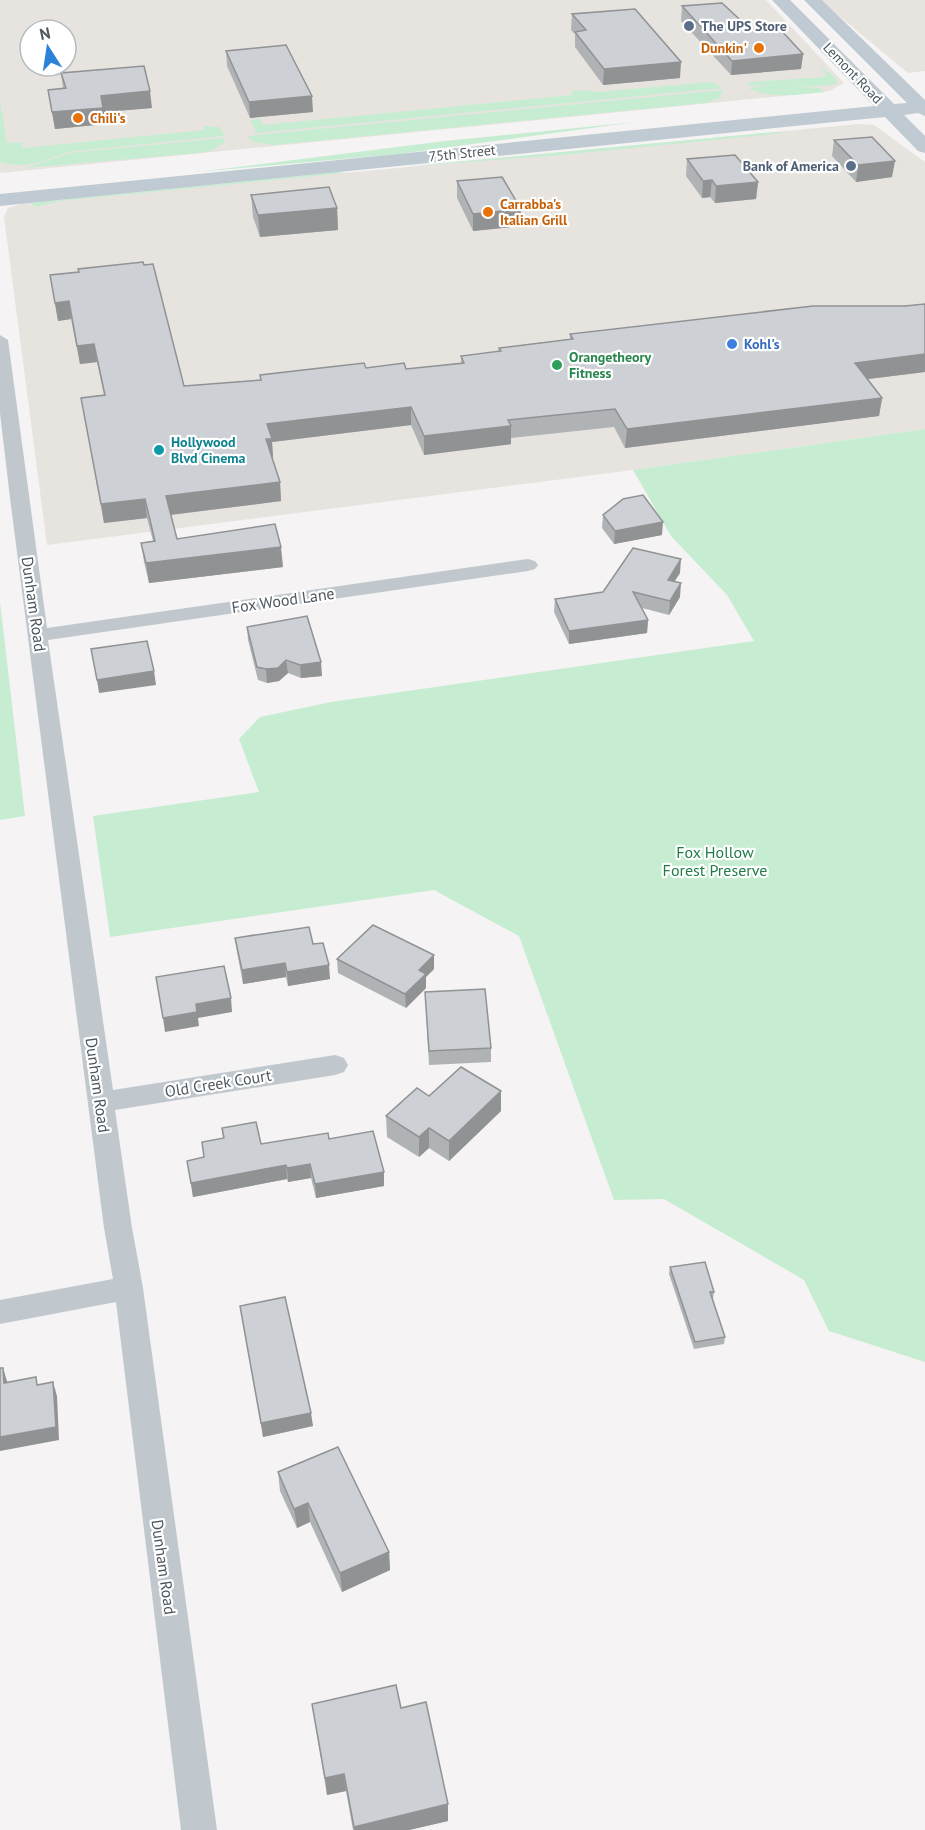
<svg xmlns="http://www.w3.org/2000/svg" width="925" height="1830" font-family="'PT Sans',sans-serif">
  <rect width="100%" height="100%" fill="#f5f3f3"/>
  <g fill="#e7e4df" fill-rule="evenodd">
    <path d="M0,0H766L844,83L829,91L812,93L0,173ZM30,30H66V66H30Z"/>
    <path d="M820,0H925V71L908,73Z"/>
    <path d="M859,124L874,125L925,162V429L633,470L47,545L4,217L8,208L22,204Z"/>
  </g>
  <g fill="#c6edd2">
    <path d="M818,65L834,76L837,84C807,89 777,84 746,86L751,82L825,77L826,74Z"/>
    <path d="M709,82L717,84L722,88L256,133L251,120L260,119L263,125L573,95L571,91L584,90L598,92Z"/>
    <path d="M773,85L819,88L825,92C799,94 772,100 748,88Z"/>
    <path d="M723,90L720,98L705,103L274,145L254,142L247,136Z"/>
    <path d="M0,101L7,143L22,142L23,148L204,130V126L220,127L224,136L67,152C44,161 25,170 0,162Z"/>
    <path d="M636,122L399,154L197,172L445,141Z"/>
    <path d="M776,132L784,133L562,155L400,167Z"/>
    <path d="M224,138V143L213,150L199,153L25,168L70,153Z"/>
    <path d="M337,172L347,173L61,201L35,207L31,203Z"/>
    <path d="M925,429V1362L829,1331L804,1280L664,1199L614,1200L519,936L434,890L110,937L93,816L259,792L239,739L260,717L331,702L754,641L727,595L671,536L633,470Z"/>
    <path d="M0,602L25,816L0,820Z"/>
  </g>
  <g fill="none" stroke-linecap="round" stroke-linejoin="round">
    <path fill="#c0c8ce" fill-rule="evenodd" d="M0,335L8,340L47,628L528,559L535,561L538,565L535,569L528,571L48,640L113,1090L335,1055L344,1058L348,1065L344,1072L335,1075L115,1110L132,1228L143,1288L217,1830H181L116,1302L0,1324V1300L113,1279L104,1228L10,498L0,413Z"/>
    <path fill="#c0cad2" fill-rule="evenodd" d="M772,0H790L894,104L907,103L804,0H822L925,100V116L918,113L904,115L925,136V153L918,151L885,117L0,206V194L874,106Z"/>
  </g>
  <g fill="#b0b3b6">
    <path d="M682,6L750,29L803,54L801,69L731,75L681,21Z"/>
    <path d="M572,14L680,78L603,85L575,47V34L571,30Z"/>
    <path d="M226,51L313,112L250,118L227,66Z"/>
    <path d="M61,73L152,108L104,112L105,124L55,129L48,90L63,88Z"/>
    <path d="M834,140L892,177L856,182L832,156Z"/>
    <path d="M687,159L758,182L756,199L715,203L710,197L702,198L686,176Z"/>
    <path d="M457,181L521,209V226L473,231L457,198Z"/>
    <path d="M251,195L337,208L338,230L260,237L253,217Z"/>
    <path d="M50,275L184,386L260,380V375L366,368L406,369L461,363V356L498,352L499,348L570,339V334L925,304V372L868,379L882,398L879,416L625,448L614,427L511,438V444L424,455L411,425L272,442L273,457H272L280,482L281,501L171,515L177,539L283,567L149,583L144,562L141,543L153,541L147,518L104,523L81,398L104,395L97,362L80,364L71,319L58,321Z"/>
    <path d="M603,515L662,535L614,544L602,528Z"/>
    <path d="M680,573L674,582L680,597L669,615L642,608L648,620L647,633L569,644L554,612L555,599L603,592Z"/>
    <path d="M247,627L322,676L301,678L288,673L279,681L267,683L258,680L248,640Z"/>
    <path d="M235,938L313,944L330,979L288,986L286,977L243,984L237,952Z"/>
    <path d="M434,955V969L426,977V988L406,1008L338,973L337,959Z"/>
    <path d="M425,992L491,1048V1062L429,1065Z"/>
    <path d="M501,1091V1111L449,1161L429,1148L419,1157L387,1137L386,1116L429,1096Z"/>
    <path d="M222,1128L261,1144L329,1139L384,1186L316,1198L311,1178L288,1182L287,1179L193,1197L187,1161L204,1158L223,1138Z"/>
    <path d="M670,1267L714,1292L713,1299H712L725,1337L724,1344L694,1349L669,1274Z"/>
    <path d="M240,1306L313,1426L263,1437Z"/>
    <path d="M278,1472L389,1552L390,1570L342,1592L310,1522L297,1528L280,1491Z"/>
    <path d="M312,1704L401,1708L448,1804V1821L409,1830H353L346,1791L327,1795Z"/>
  </g>
  <g fill="#909294">
    <path d="M803,54L801,69L731,75L732,61Z"/>
    <path d="M681,62L680,78L603,85L604,69Z"/>
    <path d="M150,91L152,108L104,112L105,124L55,129L52,112L101,96Z"/>
    <path d="M312,96L313,112L250,118L249,102Z"/>
    <path d="M895,161L892,177L856,182L858,165Z"/>
    <path d="M712,180L710,197L702,198L703,181Z"/>
    <path d="M758,182L756,199L715,203L716,186Z"/>
    <path d="M337,208L338,230L260,237L258,215Z"/>
    <path d="M521,209V226L473,231V214Z"/>
    <path d="M69,301L71,319L58,321L55,303Z"/>
    <path d="M94,344L97,362L80,364L77,346Z"/>
    <path d="M925,354V372L852,381L855,363Z"/>
    <path d="M882,398L879,416L625,448L627,429Z"/>
    <path d="M411,407V425L272,442L273,457L268,458L266,439L267,424Z"/>
    <path d="M511,426V444L424,455V436Z"/>
    <path d="M280,482L281,501L169,515L166,496Z"/>
    <path d="M145,499L147,518L104,523L101,504Z"/>
    <path d="M663,522L662,535L614,544L615,531Z"/>
    <path d="M281,547L283,567L149,583L146,563Z"/>
    <path d="M681,559L680,573L667,593L668,580Z"/>
    <path d="M681,583L680,597L669,615L670,601Z"/>
    <path d="M648,620L647,633L569,644V631Z"/>
    <path d="M286,660L288,673L279,681L267,683L266,669Z"/>
    <path d="M321,662L322,676L301,678L300,665Z"/>
    <path d="M154,671L156,685L99,693L97,680Z"/>
    <path d="M434,955V969L426,977V988L406,1008L405,994L419,970Z"/>
    <path d="M285,963L286,977L243,984L242,970Z"/>
    <path d="M329,965L330,979L288,986L287,972Z"/>
    <path d="M231,998L232,1012L198,1018L199,1026L165,1032L163,1018L196,1004Z"/>
    <path d="M501,1091V1111L449,1161V1141Z"/>
    <path d="M429,1128V1148L419,1157V1137Z"/>
    <path d="M310,1164L311,1178L288,1182L287,1168Z"/>
    <path d="M286,1165L287,1179L193,1197L191,1183Z"/>
    <path d="M384,1172V1186L316,1198L315,1184Z"/>
    <path d="M3,1368L7,1381L8,1396L4,1383Z"/>
    <path d="M53,1382L57,1396L59,1440L0,1451V1437Z"/>
    <path d="M311,1413L313,1426L263,1437L261,1423Z"/>
    <path d="M308,1503L310,1522L297,1528L294,1509Z"/>
    <path d="M389,1552L390,1570L342,1592L340,1573Z"/>
    <path d="M344,1774L346,1791L327,1795L325,1778Z"/>
    <path d="M448,1804V1821L409,1830H354V1827Z"/>
  </g>
  <g fill="#cdd0d4" stroke="#909294" stroke-width="1.5">
    <path d="M722,3L750,29L778,27L803,54L732,61L682,6Z"/>
    <path d="M635,9L681,62L604,69L575,32L586,30L572,14Z"/>
    <path d="M286,45L312,96L249,102L226,51Z"/>
    <path d="M144,66L150,91L101,96L103,108L52,112L48,90L66,88L61,73Z"/>
    <path d="M872,137L895,161L858,165L834,140Z"/>
    <path d="M735,155L758,182L716,186L712,180L703,181L687,159Z"/>
    <path d="M502,177L521,209L473,214L457,181Z"/>
    <path d="M329,187L337,208L258,215L251,195Z"/>
    <path d="M143,262L144,265L153,264L184,386L261,380L260,375L364,363L366,368L404,363L406,369L464,363L461,356L501,351L499,348L573,339L570,334L813,306H905L925,304V354L855,363L882,398L627,429L615,409L508,420L511,426L424,436L411,407L267,424L272,439H266L280,482L166,496L177,539L275,524L281,547L146,563L141,543L155,541L145,499L101,504L81,398L105,395L94,344L77,346L69,301L55,303L50,275L79,272L78,269Z"/>
    <path d="M643,495L663,522L615,531L603,515L623,499Z"/>
    <path d="M633,548L681,559L668,580L681,583L670,601L633,592L648,620L569,631L555,599L603,592Z"/>
    <path d="M307,616L321,662L300,665L286,660L278,668L266,669L257,667L247,627Z"/>
    <path d="M147,641L154,671L97,680L91,649Z"/>
    <path d="M373,925L434,955L419,970L426,974L405,994L337,959Z"/>
    <path d="M309,927L313,944L323,943L329,965L287,972L285,963L242,970L235,938Z"/>
    <path d="M224,966L231,998L196,1004L197,1012L163,1018L156,977Z"/>
    <path d="M485,989L491,1048L429,1051L425,992Z"/>
    <path d="M461,1067L501,1091L449,1141L429,1128L419,1137L386,1116L417,1088L429,1096Z"/>
    <path d="M256,1122L261,1144L328,1133L329,1139L373,1131L384,1172L315,1184L310,1164L287,1168L286,1165L191,1183L187,1161L204,1157L202,1142L224,1138L222,1128Z"/>
    <path d="M705,1262L714,1292H710L725,1337L695,1342L670,1267Z"/>
    <path d="M285,1297L311,1413L261,1423L240,1306Z"/>
    <path d="M0,1368H3L4,1383L36,1377L37,1385L53,1382L56,1427L0,1437Z"/>
    <path d="M338,1447L389,1552L340,1573L308,1503L294,1509L278,1472Z"/>
    <path d="M396,1685L401,1708L426,1702L448,1804L354,1827L344,1774L325,1778L312,1704Z"/>
  </g>
  <g fill="#5c6f8a" stroke="#fff" stroke-width="2">
    <circle cx="689" cy="26" r="6"/>
    <circle cx="851" cy="166" r="6"/>
  </g>
  <g fill="#e8710a" stroke="#fff" stroke-width="2">
    <circle cx="759" cy="48" r="6"/>
    <circle cx="78" cy="118" r="6"/>
    <circle cx="488" cy="212" r="6"/>
  </g>
  <circle fill="#3f7fe0" stroke="#fff" stroke-width="2" cx="732" cy="344" r="6"/>
  <circle fill="#2e9e5b" stroke="#fff" stroke-width="2" cx="557" cy="365" r="6"/>
  <circle fill="#0f9aa8" stroke="#fff" stroke-width="2" cx="159" cy="450" r="6"/>
  <g text-anchor="middle" dominant-baseline="central" stroke-width="4.5" stroke-linejoin="round" paint-order="stroke">
    <g font-size="14" font-weight="bold" fill="#4e5e75" stroke="#fff" text-anchor="start">
      <text x="701" y="26">The UPS Store</text>
      <text x="839" y="166" text-anchor="end">Bank of America</text>
    </g>
    <g font-size="14" font-weight="bold" fill="#c56008" stroke="#fff" text-anchor="start">
      <text x="747" y="48" text-anchor="end">Dunkin'</text>
      <text x="90" y="118">Chili's</text>
      <text x="500" y="204">Carrabba's<tspan x="500" dy="16">Italian Grill</tspan></text>
    </g>
    <g font-size="14" fill="#4c575f" stroke="#fff">
      <text transform="translate(853 73) rotate(46)">Lemont Road</text>
      <text transform="translate(462 153) rotate(-6)">75th Street</text>
    </g>
    <g font-size="14" font-weight="bold" fill="#366cbe" stroke="#fff" text-anchor="start">
      <text x="744" y="344">Kohl's</text>
    </g>
    <g font-size="14" font-weight="bold" fill="#27864d" stroke="#fff" text-anchor="start">
      <text x="569" y="357">Orangetheory<tspan x="569" dy="16">Fitness</tspan></text>
    </g>
    <g font-size="14" font-weight="bold" fill="#0d838f" stroke="#fff" text-anchor="start">
      <text x="171" y="442">Hollywood<tspan x="171" dy="16">Blvd Cinema</tspan></text>
    </g>
    <g font-size="16" fill="#4c575f" stroke="#fff">
      <text transform="translate(283 600) rotate(-8)">Fox Wood Lane</text>
      <text transform="translate(34 604) rotate(82)">Dunham Road</text>
      <text transform="translate(218 1083) rotate(-9)">Old Creek Court</text>
      <text transform="translate(98 1085) rotate(82)">Dunham Road</text>
      <text transform="translate(164 1567) rotate(82)">Dunham Road</text>
    </g>
    <g font-size="16" fill="#207d47" stroke="#fff">
      <text x="715" y="852">Fox Hollow<tspan x="715" dy="18">Forest Preserve</tspan></text>
    </g>
  </g>
  <g transform="translate(48 48) rotate(348)"><circle r="28" fill="#ffffff" stroke="#b7bcbf" stroke-width="1.5"/>
  <path d="M0-4.5L10 22L0 15L-10 22Z" fill="#2a83d8"/>
  <text y="-9" font-size="16" font-weight="bold" text-anchor="middle" fill="#4c575f">N</text>
  </g>
</svg>
